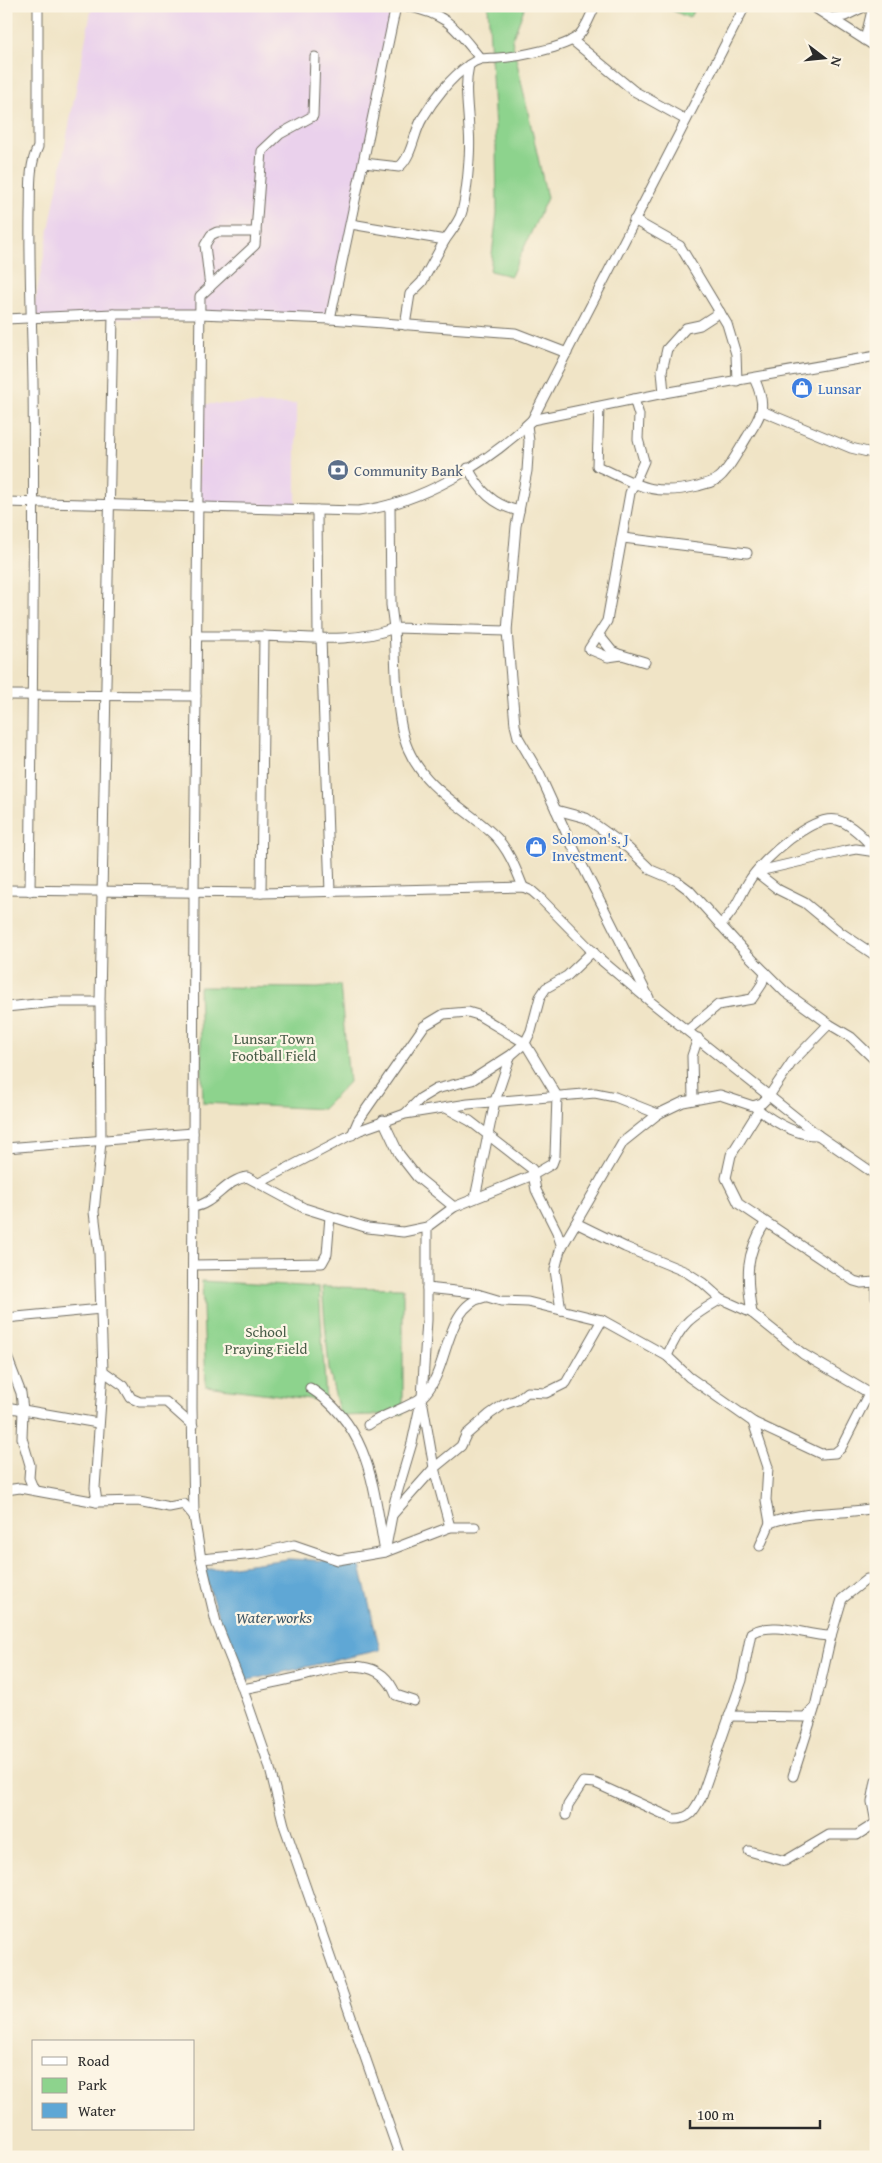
<svg xmlns="http://www.w3.org/2000/svg" width="882" height="2163" font-family="'Gentium Book Plus',serif">
  <rect width="100%" height="100%" fill="#fcf5e5"/>
  <filter id="ink" filterUnits="userSpaceOnUse"><feTurbulence type="fractalNoise" baseFrequency=".02" numOctaves="2"/><feDisplacementMap in="SourceGraphic" scale="10" xChannelSelector="R" yChannelSelector="G"/><feConvolveMatrix kernelMatrix="1 2 1 2 8 2 1 2 1" color-interpolation-filters="sRGB"/></filter>
  <filter id="wash" filterUnits="userSpaceOnUse"><feTurbulence type="fractalNoise" baseFrequency=".0096" numOctaves="4" result="noise"/><feDisplacementMap in="SourceGraphic" scale="20" xChannelSelector="R" yChannelSelector="G"/><feGaussianBlur stdDeviation="1.12" result="paint"/><feColorMatrix in="noise" values="0 0 0 0 0 0 0 0 0 0 0 0 0 0 0 0 0 1.4 0 .05"/><feComposite in="paint" operator="in"/></filter>
  <g filter="url(#wash)">
    <rect width="100%" height="100%" fill="#f0e4c6"/>
    <g fill="#ead1ec">
      <path d="M92,6H396L330,319L32,318Z"/>
      <path d="M199,404H296V510L199,508Z"/>
    </g>
    <g fill="#8dd38d" stroke="#5c7f5c">
      <path d="M488,6H525L512,40L547,198L511,276L490,271L497,213L496,146Z"/>
      <path d="M663,6H697L689,18Z"/>
      <path d="M340,985L349,1082L323,1109L203,1103L199,987L318,988Z"/>
      <path d="M202,1281L319,1288L326,1401L206,1386Z"/>
      <path d="M322,1287L403,1288V1414L340,1416L329,1369Z"/>
    </g>
    <path fill="#5ea7d5" stroke="#446980" d="M288,1559L359,1562L380,1650L240,1682L203,1570Z"/>
  </g>
  <g filter="url(#ink)">
    <g fill="none" stroke-linecap="round" stroke-linejoin="round">
      <g stroke="#706c61" stroke-width="11">
        <g id="minor">
          <path d="M407,6C449,15 454,27 480,58"/>
          <path d="M812,6L876,47"/>
          <path d="M831,18L845,16L866,6"/>
          <path d="M572,40L634,91L686,120"/>
          <path d="M865,40L873,6"/>
          <path d="M315,57L313,116L280,134L262,151L255,245L200,296L194,893L192,1408L194,1516L201,1559L216,1622L242,1687L269,1765L284,1825L400,2157"/>
          <path d="M364,163L399,167C412,157 414,132 422,119C433,100 451,77 469,65C479,57 486,59 498,58C516,57 565,48 578,36C586,29 590,16 595,6"/>
          <path d="M634,220L680,246L727,324L736,354L737,381"/>
          <path d="M351,224L445,240C451,232 456,225 460,217C467,201 471,148 469,130C468,107 464,87 469,65"/>
          <path d="M210,287L205,245L211,235L217,232H256"/>
          <path d="M113,314L100,1002L101,1142L94,1212L99,1253L103,1371L95,1488L97,1502L139,1501L169,1507L184,1504L194,1516"/>
          <path d="M6,319L113,314H199L330,319L515,333L567,353"/>
          <path d="M330,319L396,6"/>
          <path d="M405,325L410,294L422,282L445,240"/>
          <path d="M664,393L662,371L667,349L686,328L700,325L720,312"/>
          <path d="M634,399L639,415L638,439L644,461L630,493L607,621L589,649L608,657L622,655L645,662"/>
          <path d="M599,407L597,466C638,485 652,497 698,486C707,483 716,482 722,475C732,464 739,450 747,437C763,412 767,406 754,378"/>
          <path d="M762,411L851,448L876,454"/>
          <path d="M532,420L664,393L876,356"/>
          <path d="M527,425L529,441L527,471L516,526L507,631L515,725L518,737L539,773L570,841L649,998"/>
          <path d="M468,468C480,491 493,505 519,511"/>
          <path d="M6,502L358,511C420,504 488,463 532,420L745,6"/>
          <path d="M390,505L391,605L394,628L507,631"/>
          <path d="M317,510L318,637"/>
          <path d="M623,538L747,553"/>
          <path d="M599,635L612,651L621,655"/>
          <path d="M196,636H264"/>
          <path d="M321,638L330,892"/>
          <path d="M6,695L196,696"/>
          <path d="M556,810L586,818L628,848L651,870L677,881L689,890L746,953L785,992L829,1024L851,1037L876,1061"/>
          <path d="M759,871L845,851L856,849L876,852"/>
          <path d="M756,872L779,890L805,903L840,932L876,956"/>
          <path d="M6,890L261,893L523,887L532,891L541,899L600,959L651,1002L818,1135L876,1175"/>
          <path d="M30,891C32,722 35,553 33,384C32,327 29,271 30,214C31,192 28,167 38,147V6"/>
          <path d="M261,893L264,636C306,637 354,644 394,628C396,661 395,720 408,749C426,790 463,806 493,834C508,848 516,869 523,887"/>
          <path d="M720,925C738,908 739,896 751,878C765,858 812,814 837,820C852,824 866,840 876,851"/>
          <path d="M6,1007L56,1002H100"/>
          <path d="M688,1030L718,1005L752,999L762,984L765,972"/>
          <path d="M693,1099L692,1056L698,1038"/>
          <path d="M446,1108L470,1121L532,1169L536,1190L557,1232L562,1247"/>
          <path d="M756,1108C773,1121 797,1136 818,1135"/>
          <path d="M759,1110L731,1155L726,1178L739,1204L854,1281L861,1283L876,1282"/>
          <path d="M406,1113L421,1098L436,1089L472,1080L511,1055L525,1043L531,1031L540,997L546,988L567,976L593,951"/>
          <path d="M383,1120L399,1154L417,1177L454,1207"/>
          <path d="M6,1148L193,1133"/>
          <path d="M259,1183L360,1130L405,1114L468,1104L595,1093L615,1097L658,1114"/>
          <path d="M475,1198L495,1101L510,1057"/>
          <path d="M193,1207C215,1204 225,1180 247,1177L304,1208L368,1228L403,1232L427,1227L454,1207L533,1175L552,1164L555,1156L557,1096L525,1043L478,1015L468,1012L444,1014L424,1026L358,1121L352,1135"/>
          <path d="M576,1223L625,1247L686,1272L703,1283L721,1299L752,1313L803,1354L876,1397"/>
          <path d="M193,1265L322,1263L327,1254L330,1216"/>
          <path d="M427,1288L474,1293L501,1301L528,1302L602,1320L667,1356L689,1377L753,1422L821,1454L835,1453L841,1448L869,1393"/>
          <path d="M876,1289V1298"/>
          <path d="M561,1310L555,1270L560,1250L623,1142L658,1114L683,1102L720,1095L753,1106L762,1103L769,1096L792,1062L829,1024"/>
          <path d="M752,1313C746,1276 745,1255 765,1223"/>
          <path d="M6,1318L101,1309"/>
          <path d="M6,1354L21,1393L23,1410L22,1438L30,1465L29,1478L34,1490"/>
          <path d="M667,1356C681,1323 690,1317 721,1299"/>
          <path d="M103,1371L124,1386L131,1398L140,1402H166L193,1426"/>
          <path d="M310,1388C371,1427 373,1488 385,1552L450,1527H475"/>
          <path d="M423,1405L434,1468L450,1527"/>
          <path d="M6,1407L98,1423"/>
          <path d="M753,1422L768,1467L766,1500L770,1523"/>
          <path d="M368,1425C385,1413 409,1408 422,1397C450,1373 443,1305 485,1297"/>
          <path d="M6,1490L20,1488L97,1502"/>
          <path d="M393,1514L434,1468L461,1446L466,1435L490,1414L503,1405L517,1400L527,1392L546,1393L566,1383L602,1320"/>
          <path d="M760,1546L770,1523C804,1510 840,1515 876,1508"/>
          <path d="M201,1559L256,1554L294,1545L338,1560L385,1552L395,1500L412,1443L422,1397L427,1320V1227"/>
          <path d="M243,1689C263,1685 283,1681 303,1676C337,1668 379,1652 396,1695L414,1701"/>
          <path d="M729,1716L805,1717L815,1707L831,1636"/>
          <path d="M793,1776L814,1710"/>
          <path d="M566,1815L568,1805L583,1782L595,1783L674,1819C690,1819 694,1811 701,1798L742,1680L751,1633C777,1620 803,1636 831,1636L842,1599L867,1579L876,1581"/>
          <path d="M749,1851L785,1861L829,1835H857L876,1823L872,1802L876,1781"/>
        </g>
      </g>
      <use href="#minor" stroke="#fff" stroke-width="9"/>
    </g>
  </g>
  <defs>
    <g id="shop-disc" transform="scale(1.125)"><circle r="9.5" fill="#3f7fe0" stroke="#fcf5e5"/><path d="M-5-2.5h2.3a2.7 3.5 0 0 1 5.4 0H5L5.5 6h-11ZM-1.5-2.5h3a1.5 2.3 0 0 0-3 0Z" fill="#fff"/></g>
    <g id="bank-disc" transform="scale(1.125)"><circle r="9.5" fill="#5c6f8a" stroke="#fcf5e5"/><path d="M-6-4H6V4H-6ZM0-2.3a2.3 2.3 0 1 0 0 4.6a2.3 2.3 0 1 0 0-4.6Z" fill="#fff"/></g>
  </defs>
  <g fill-rule="evenodd">
    <use href="#shop-disc" x="802" y="388"/>
    <use href="#bank-disc" x="338" y="470"/>
    <use href="#shop-disc" x="536" y="847"/>
  </g>
  <g text-anchor="middle" dominant-baseline="central" stroke-width="4.5" stroke-linejoin="round" paint-order="stroke">
    <g font-size="15" fill="#366cbe" stroke="#fcf5e5" text-anchor="start">
      <text x="818" y="388">Lunsar</text>
      <text x="552" y="838">Solomon's. J<tspan x="552" dy="17">Investment.</tspan></text>
    </g>
    <g font-size="15" fill="#4e5e75" stroke="#fcf5e5" text-anchor="start">
      <text x="354" y="470">Community Bank</text>
    </g>
    <g font-size="15" fill="#485d48" stroke="#fcf5e5">
      <text x="274" y="1038">Lunsar Town<tspan x="274" dy="17">Football Field</tspan></text>
      <text x="266" y="1331">School<tspan x="266" dy="17">Praying Field</tspan></text>
    </g>
    <g font-size="16" font-style="italic" fill="#3d5666" stroke="#fcf5e5">
      <text x="274" y="1617">Water works</text>
    </g>
  </g>
  <rect width="882" height="2163" fill="none" stroke="#fcf5e5" stroke-width="25"/>
  <rect x="32" y="2040" width="162" height="90" fill="#fcf5e5" stroke="#a8a49b"/>
  <rect x="42" y="2057" width="25" height="8" fill="#ffffff" stroke="#a8a49b"/>
  <text x="78" y="2066" font-size="15" fill="#2b2b2b">Road</text>
  <rect x="42" y="2078" width="25" height="15" fill="#8dd38d" stroke="#a8a49b"/>
  <text x="78" y="2090" font-size="15" fill="#2b2b2b">Park</text>
  <rect x="42" y="2103" width="25" height="15" fill="#5ea7d5" stroke="#a8a49b"/>
  <text x="78" y="2116" font-size="15" fill="#2b2b2b">Water</text>
  <g transform="translate(824 58) rotate(106)" stroke="#fcf5e5" stroke-width="4" paint-order="stroke">
  <path d="M0-4L9 19L0 12L-9 19Z" fill="#2b2b2b"/>
  <text y="-8" font-size="14" font-weight="bold" text-anchor="middle" fill="#2b2b2b">N</text>
  </g>
  <path d="M690 2120v8h130v-8" fill="none" stroke="#2b2b2b" stroke-width="2.5"/>
  <text x="697" y="2120" font-size="15" fill="#2b2b2b" stroke="#fcf5e5" stroke-width="4" paint-order="stroke">100 m</text>
</svg>
